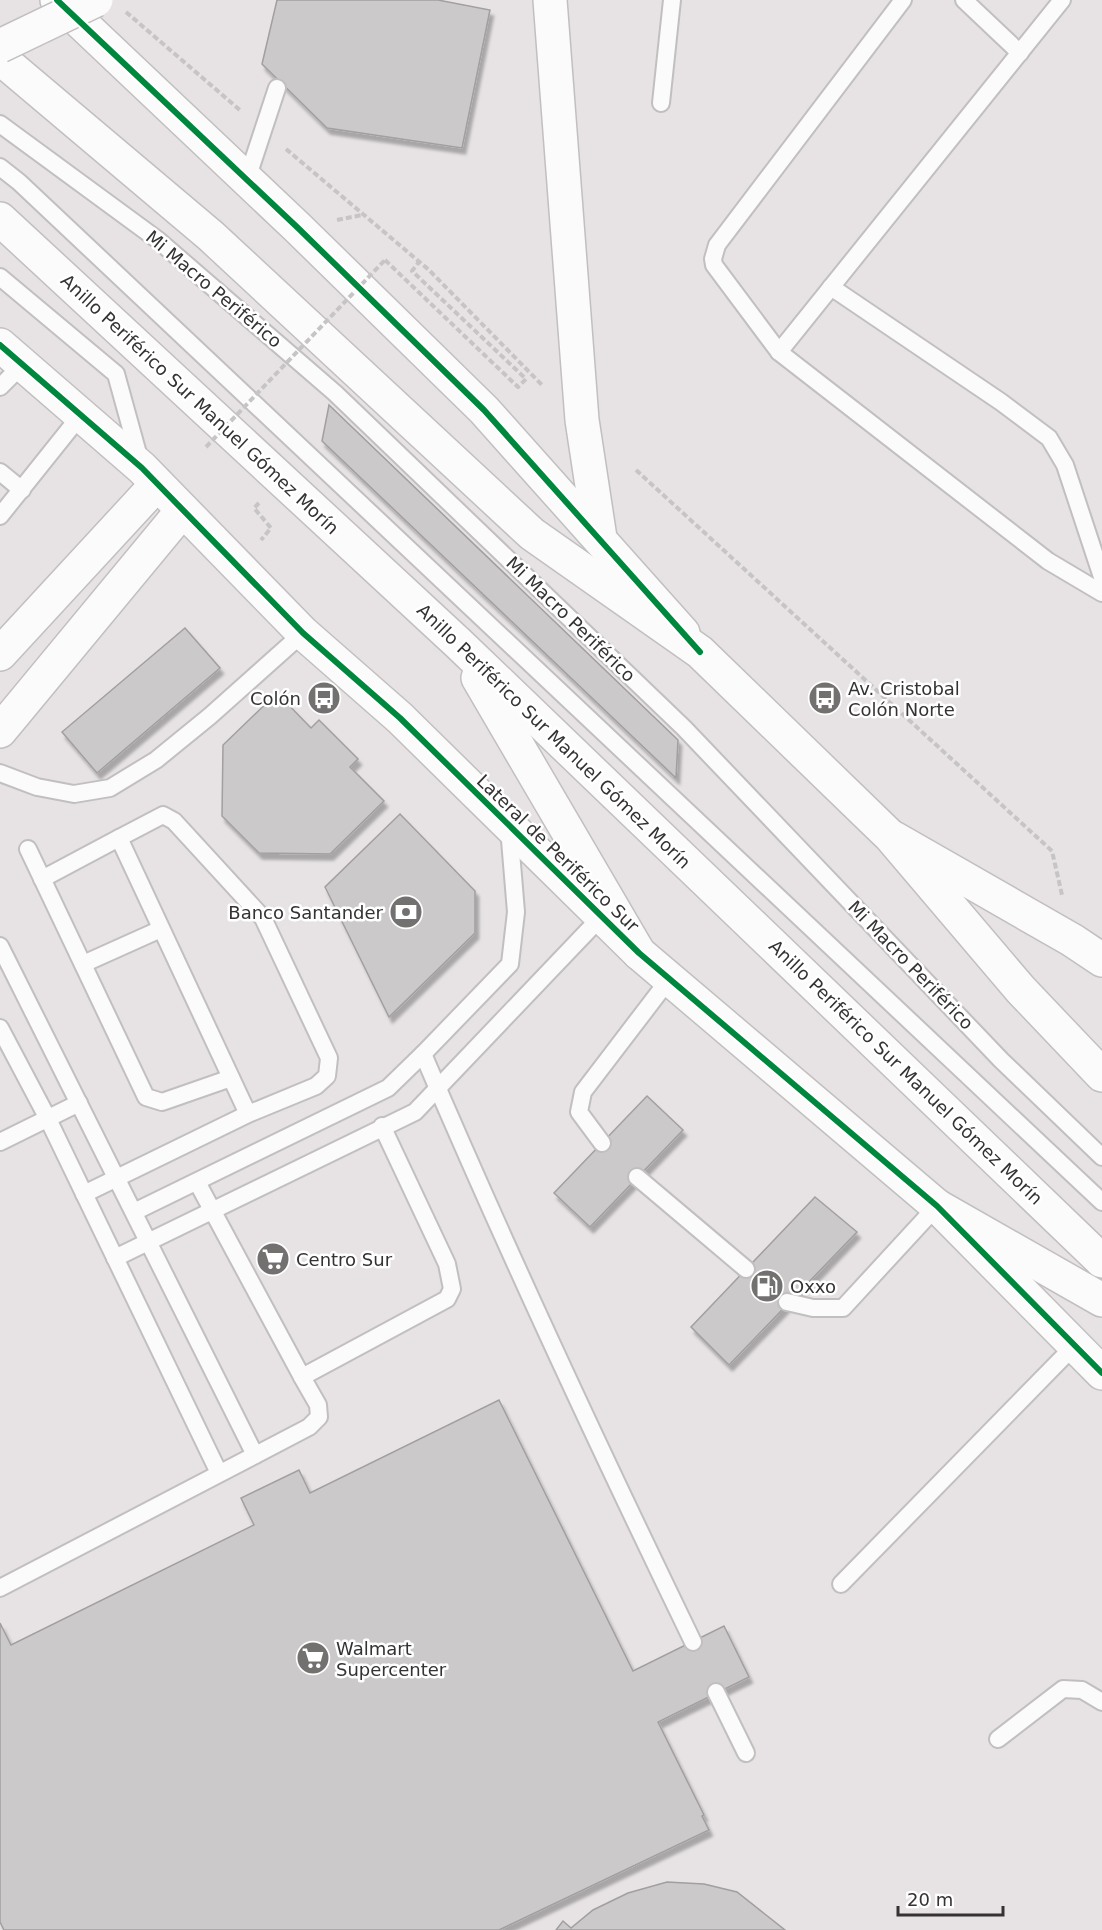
<svg xmlns="http://www.w3.org/2000/svg" width="1102" height="1930" font-family="'DejaVu Sans',sans-serif">
  <defs>
    <filter id="shadow"><feDropShadow dx="3.5" dy="6" stdDeviation="1.5" flood-color="#0004"/></filter>
  </defs>
  <rect width="100%" height="100%" fill="#e7e3e4"/>
  <g fill="#cbc9c9" stroke="#a29fa0" stroke-width="1.5" filter="url(#shadow)">
    <path d="M277,0H438L490,10L462,148L327,128L262,64Z"/>
    <path d="M329,405L678,740L676,778L322,441Z"/>
    <path d="M185,628L220,668L97,773L62,732Z"/>
    <path d="M277,693L311,728L319,720L358,759L350,767L384,801L330,854L259,853L222,816L223,745Z"/>
    <path d="M400,814L475,891V933L389,1017L325,887Z"/>
    <path d="M647,1096L683,1130L590,1227L554,1193Z"/>
    <path d="M815,1197L857,1232L729,1365L691,1327Z"/>
    <path d="M499,1400L633,1671L724,1626L749,1677L658,1722L704,1815L702,1816L709,1830L499,1930H4L0,1922V1623L11,1645L254,1525L241,1498L299,1470L310,1493Z"/>
    <path d="M667,1882L704,1884L737,1892L785,1930H556L563,1921L571,1928L593,1910L628,1893Z"/>
  </g>
  <g fill="none" stroke-linecap="round" stroke-linejoin="round">
    <g stroke="#c2bfbf" stroke-width="20">
      <g id="service">
        <path d="M903,0L717,245L713,259L714,265L779,352L1048,561L1102,593"/>
        <path d="M964,0L1020,53"/>
        <path d="M661,103L672,0"/>
        <path d="M0,124L158,240L335,393L684,728L1001,1060L1102,1157"/>
        <path d="M0,167L19,182L1102,1202"/>
        <path d="M247,179L277,88"/>
        <path d="M0,277L116,374L140,461"/>
        <path d="M831,287L1001,402L1049,438L1065,465L1102,577"/>
        <path d="M779,352L1062,0"/>
        <path d="M0,387L22,365"/>
        <path d="M0,472L22,490"/>
        <path d="M0,516L80,416"/>
        <path d="M0,773L37,787L74,794L110,788L156,760L210,716L303,633"/>
        <path d="M28,849L146,1097L162,1102L231,1078"/>
        <path d="M42,879L119,838"/>
        <path d="M0,946L255,1455"/>
        <path d="M83,964L161,929"/>
        <path d="M0,1028L47,1117L219,1473"/>
        <path d="M423,1054C508,1253 599,1448 693,1642"/>
        <path d="M0,1142L79,1103"/>
        <path d="M602,1143L579,1112L583,1092L670,978"/>
        <path d="M637,1177L746,1269"/>
        <path d="M197,1182L302,1377"/>
        <path d="M84,1194L248,1114L316,1086L327,1076L329,1058L263,918L174,821L163,815L119,838L248,1114"/>
        <path d="M134,1212L388,1088L423,1054L510,964L516,912L509,828"/>
        <path d="M115,1258L415,1112L601,917"/>
        <path d="M787,1302L813,1308H843L937,1206"/>
        <path d="M841,1584L1075,1345"/>
        <path d="M0,1588L309,1427L319,1417L318,1405L302,1377L447,1299L452,1289L447,1264L382,1126"/>
        <path d="M716,1692L746,1753"/>
        <path d="M998,1739L1063,1689L1082,1690L1102,1702"/>
      </g>
    </g>
    <g stroke="#c2bfbf" stroke-width="36">
      <g id="minor">
        <path d="M0,654L157,484"/>
        <path d="M0,731L182,511"/>
      </g>
    </g>
    <g stroke="#c2bfbf" stroke-width="36">
      <g id="tertiary">
        <path d="M57,0L298,228L484,410L683,633"/>
        <path d="M550,0L582,420L600,538"/>
        <path d="M0,345L142,468L303,633L400,718L639,953L937,1206L1102,1373"/>
        <path d="M894,838L1072,940L1102,960"/>
      </g>
    </g>
    <g stroke="#c2bfbf" stroke-width="36">
      <g id="trunk">
        <path d="M0,58L211,236L532,534L700,652L891,837L1021,990L1102,1075"/>
        <path d="M0,219L458,643L1102,1261"/>
        <path d="M478,678L639,953"/>
        <path d="M937,1206L1102,1300"/>
      </g>
    </g>
    <g stroke="#c6c4c5" stroke-width="4" stroke-dasharray="6 3" stroke-linecap="butt">
      <path d="M126,12L241,111"/>
      <path d="M286,149L429,270L543,386"/>
      <path d="M337,220L362,215"/>
      <path d="M385,260L518,387L526,379L412,271L419,262"/>
      <path d="M636,470L1052,851L1062,895"/>
      <path d="M259,503L254,508L271,528L261,540"/>
    </g>
    <use href="#service" stroke="#fbfbfb" stroke-width="16"/>
    <use href="#minor" stroke="#fbfbfb" stroke-width="33"/>
    <use href="#tertiary" stroke="#fbfbfb" stroke-width="33"/>
    <use href="#trunk" stroke="#fbfbfb" stroke-width="33"/>
    <g stroke="#c2bfbf" stroke-width="36" stroke-linecap="butt">
      <path id="primary-bridge" d="M0,46L96,0"/>
    </g>
    <path stroke="#c6c4c5" stroke-width="4" stroke-dasharray="6 3" stroke-linecap="butt" d="M206,447L385,260"/>
    <use href="#primary-bridge" stroke="#fbfbfb" stroke-width="33"/>
    <g stroke="#fff" stroke-width="10">
      <g id="cycleway">
        <path d="M57,0L298,228L484,410L700,652"/>
        <path d="M0,345L142,468L303,633L400,718L639,953L937,1206L1102,1373"/>
      </g>
    </g>
    <use href="#cycleway" stroke="#00873e" stroke-width="6"/>
  </g>
  <defs>
    <g id="bus-disc" transform="scale(1.725)"><circle r="9.5" fill="#737070" stroke="#fff"/><path d="M-5-6H5V4H4V6H2V4H-2V6H-4V4H-5ZM-3.5-4V0h7V-4ZM-3.5 1.2v1.5H-2V1.2ZM2 1.2v1.5H3.5V1.2Z" fill="#fff"/></g>
    <g id="bank-disc" transform="scale(1.725)"><circle r="9.5" fill="#737070" stroke="#fff"/><path d="M-6-4H6V4H-6ZM0-2.3a2.3 2.3 0 1 0 0 4.6a2.3 2.3 0 1 0 0-4.6Z" fill="#fff"/></g>
    <g id="supermarket-disc" transform="scale(1.725)"><circle r="9.5" fill="#737070" stroke="#fff"/><path d="M-6-5.5h2.5l.6 2H6L4.5 2H-2.5L-4.4-4H-6ZM-1.5 3.2a1.3 1.3 0 1 0 .1 0ZM3 3.2a1.3 1.3 0 1 0 .1 0Z" fill="#fff"/></g>
    <g id="fuel-disc" transform="scale(1.725)"><circle r="9.5" fill="#737070" stroke="#fff"/><path d="M-5.5-6h7V0h2V4h1.3V-2.5L3-4.5l.8-.8L6-3V5H2.5V1h-1V6h-7ZM-4.2-4.7v3.2H.2V-4.7Z" fill="#fff"/></g>
  </defs>
  <g fill-rule="evenodd">
    <use href="#bus-disc" x="324" y="698"/>
    <use href="#bus-disc" x="825" y="698"/>
    <use href="#bank-disc" x="406" y="912"/>
    <use href="#supermarket-disc" x="273" y="1259"/>
    <use href="#fuel-disc" x="767" y="1286"/>
    <use href="#supermarket-disc" x="313" y="1658"/>
  </g>
  <g text-anchor="middle" dominant-baseline="central" stroke-width="5" stroke-linejoin="round" paint-order="stroke">
    <g font-size="18" fill="#343232" stroke="#fff">
      <text transform="translate(214 289) rotate(40)">Mi Macro Periférico</text>
      <text transform="translate(200 404) rotate(43)">Anillo Periférico Sur Manuel Gómez Morín</text>
      <text transform="translate(571 619) rotate(44)">Mi Macro Periférico</text>
      <text transform="translate(554 736) rotate(44)">Anillo Periférico Sur Manuel Gómez Morín</text>
      <text transform="translate(558 853) rotate(44)">Lateral de Periférico Sur</text>
      <text transform="translate(911 965) rotate(46)">Mi Macro Periférico</text>
      <text transform="translate(906 1072) rotate(44)">Anillo Periférico Sur Manuel Gómez Morín</text>
    </g>
    <g font-size="18" fill="#343232" stroke="#fff" text-anchor="start">
      <text x="848" y="688">Av. Cristobal<tspan x="848" dy="21">Colón Norte</tspan></text>
      <text x="301" y="698" text-anchor="end">Colón</text>
      <text x="383" y="912" text-anchor="end">Banco Santander</text>
      <text x="296" y="1259">Centro Sur</text>
      <text x="790" y="1286">Oxxo</text>
      <text x="336" y="1648">Walmart<tspan x="336" dy="21">Supercenter</tspan></text>
    </g>
  </g>
  <path d="M898 1906v9h105v-9" fill="none" stroke="#343232" stroke-width="3"/>
  <text x="907" y="1906" font-size="18" fill="#343232" stroke="#ffffff" stroke-width="4.5" paint-order="stroke">20 m</text>
</svg>
